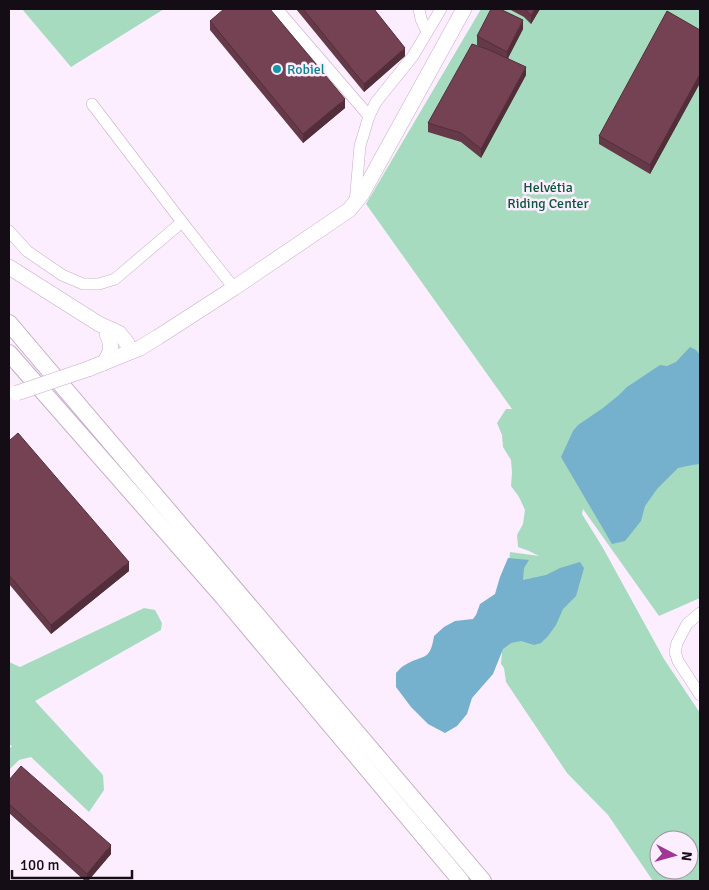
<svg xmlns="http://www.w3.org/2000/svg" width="709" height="890" font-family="Signika,sans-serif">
  <rect width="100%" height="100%" fill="#fceefe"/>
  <g fill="#a6dbc0" fill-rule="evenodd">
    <path d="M22,9H164L71,67Z"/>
    <path d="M481,9H700V598L659,616L583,509L582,514L603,548L664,659L700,713V881H653L608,815L567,773L506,682L504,668L501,664L510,552L539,556L529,551L518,547L517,535L523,524L525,510L519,497L511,486L512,472L511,460L503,447L502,435L497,423L506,409H512L366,204ZM659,840H689V870H659Z"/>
    <path d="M144,608L155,610L162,623L161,630L35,701L103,775L104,790L89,812L31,757L19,760L9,770V749L12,746L9,744V662L20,667Z"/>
  </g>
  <g fill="#75b0cd">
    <path d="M690,347L696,350L700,355V464L692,465L678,468L657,489L645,506L641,521L625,541L612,544L561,457L573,431L578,425L603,408L619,395L627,387L660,365L667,366L676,362Z"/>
    <path d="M508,558L529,560L524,568L523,580L546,575L560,568L580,562L584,568L576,596L563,609L556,625L548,636L541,643L534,645L521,641L511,643L503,649L493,674L472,698L467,714L457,726L445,733L428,724L411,707L396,687V673C398,671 401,667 405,665C422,654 430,663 434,636L444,627L455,621L473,619L476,615L480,604L495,594L500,577Z"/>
  </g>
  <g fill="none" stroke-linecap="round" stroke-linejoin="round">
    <g stroke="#c5aec8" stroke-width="12">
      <g id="minor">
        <path d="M277,9L369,116"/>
        <path d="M419,9L421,19L427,32"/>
        <path d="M92,104L182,222L234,288"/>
        <path d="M355,203L360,146L369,116L376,102L413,56L441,9"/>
        <path d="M9,231L27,251L62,275L83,284H99L115,279L182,222"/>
        <path d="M700,613L687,624L677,643L675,652L678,661L700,695"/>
      </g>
    </g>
    <g stroke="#c5aec8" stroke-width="16">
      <g id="major">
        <path d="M9,267L99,324L119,333L127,343L130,352"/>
        <path d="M104,363C111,352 113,347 107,334"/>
        <path d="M88,369L140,348L158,337L234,288L349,210L362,194L464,9"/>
      </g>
    </g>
    <g stroke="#c5aec8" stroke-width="18">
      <g id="highway">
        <path d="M9,323L483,881"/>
        <path d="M9,353L223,597L461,881"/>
      </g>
    </g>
    <use href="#minor" stroke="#fff" stroke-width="11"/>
    <use href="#major" stroke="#fff" stroke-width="15"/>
    <use href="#highway" stroke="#fff" stroke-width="16"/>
    <g stroke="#c5aec8" stroke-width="16" stroke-linecap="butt">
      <path id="major-bridge" d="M17,393L88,369"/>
    </g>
    <use href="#major-bridge" stroke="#fff" stroke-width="15"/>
  </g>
  <g fill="#653947">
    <path d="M296,9H374L405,56L364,92Z"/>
    <path d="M509,9H540L531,24L524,17Z"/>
    <path d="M210,21L345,108L303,143L210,30Z"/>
    <path d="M523,29L508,58L526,75L481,158L461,142L428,132V123L481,47L477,45V36Z"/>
    <path d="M700,30V83L650,174L599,144V136Z"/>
    <path d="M9,441L129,571L51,634L9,584Z"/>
    <path d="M9,780L111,854L88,881H85L9,813Z"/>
  </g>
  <g fill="#522e3a">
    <path d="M535,9H540L531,24V16Z"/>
    <path d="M523,20V29L507,60V52Z"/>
    <path d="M405,48V56L364,92V84Z"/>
    <path d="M526,67V75L481,158V149Z"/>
    <path d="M700,74V83L650,174V165Z"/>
    <path d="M345,99V108L303,143V134Z"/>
    <path d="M129,562V571L51,634V625Z"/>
    <path d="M111,845V854L88,881H87V874Z"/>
  </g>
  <g fill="#754253" stroke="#522e3a">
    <path d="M224,9H270L345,99L303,134L210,21Z"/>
    <path d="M303,9H374L405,48L364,84Z"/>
    <path d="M491,9H500L523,20L507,52L477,36Z"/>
    <path d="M525,9H535L531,16Z"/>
    <path d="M667,11L700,30V74L650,165L599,136Z"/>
    <path d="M472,44L487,49L526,67L481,149L461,133L428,123Z"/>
    <path d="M18,433L129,562L51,625L9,575V441Z"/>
    <path d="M21,766L111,845L87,874L9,804V780Z"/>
  </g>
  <circle fill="#0f9aa8" stroke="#fceefe" stroke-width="2" cx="277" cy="69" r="5"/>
  <g text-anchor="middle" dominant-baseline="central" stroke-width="5" stroke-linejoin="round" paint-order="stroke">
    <g font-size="14" fill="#0d838f" stroke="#fceefe" text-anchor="start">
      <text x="287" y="69">Robiel</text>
    </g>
    <g font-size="14" fill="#0a563b" stroke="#fceefe">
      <text x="548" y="187">Helvétia<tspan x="548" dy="16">Riding Center</tspan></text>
    </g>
  </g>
  <rect width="709" height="890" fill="none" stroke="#150d16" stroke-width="20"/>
  <g transform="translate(674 855) rotate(96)"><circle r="24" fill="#fceefe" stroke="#a094a1"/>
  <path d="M0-4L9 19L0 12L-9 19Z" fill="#9f3698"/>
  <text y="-8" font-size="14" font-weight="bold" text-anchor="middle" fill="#150d16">N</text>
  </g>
  <path d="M12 870v8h120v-8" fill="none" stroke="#150d16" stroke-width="2.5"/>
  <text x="20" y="870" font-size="15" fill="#150d16" stroke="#fceefe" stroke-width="4" paint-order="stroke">100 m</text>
</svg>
